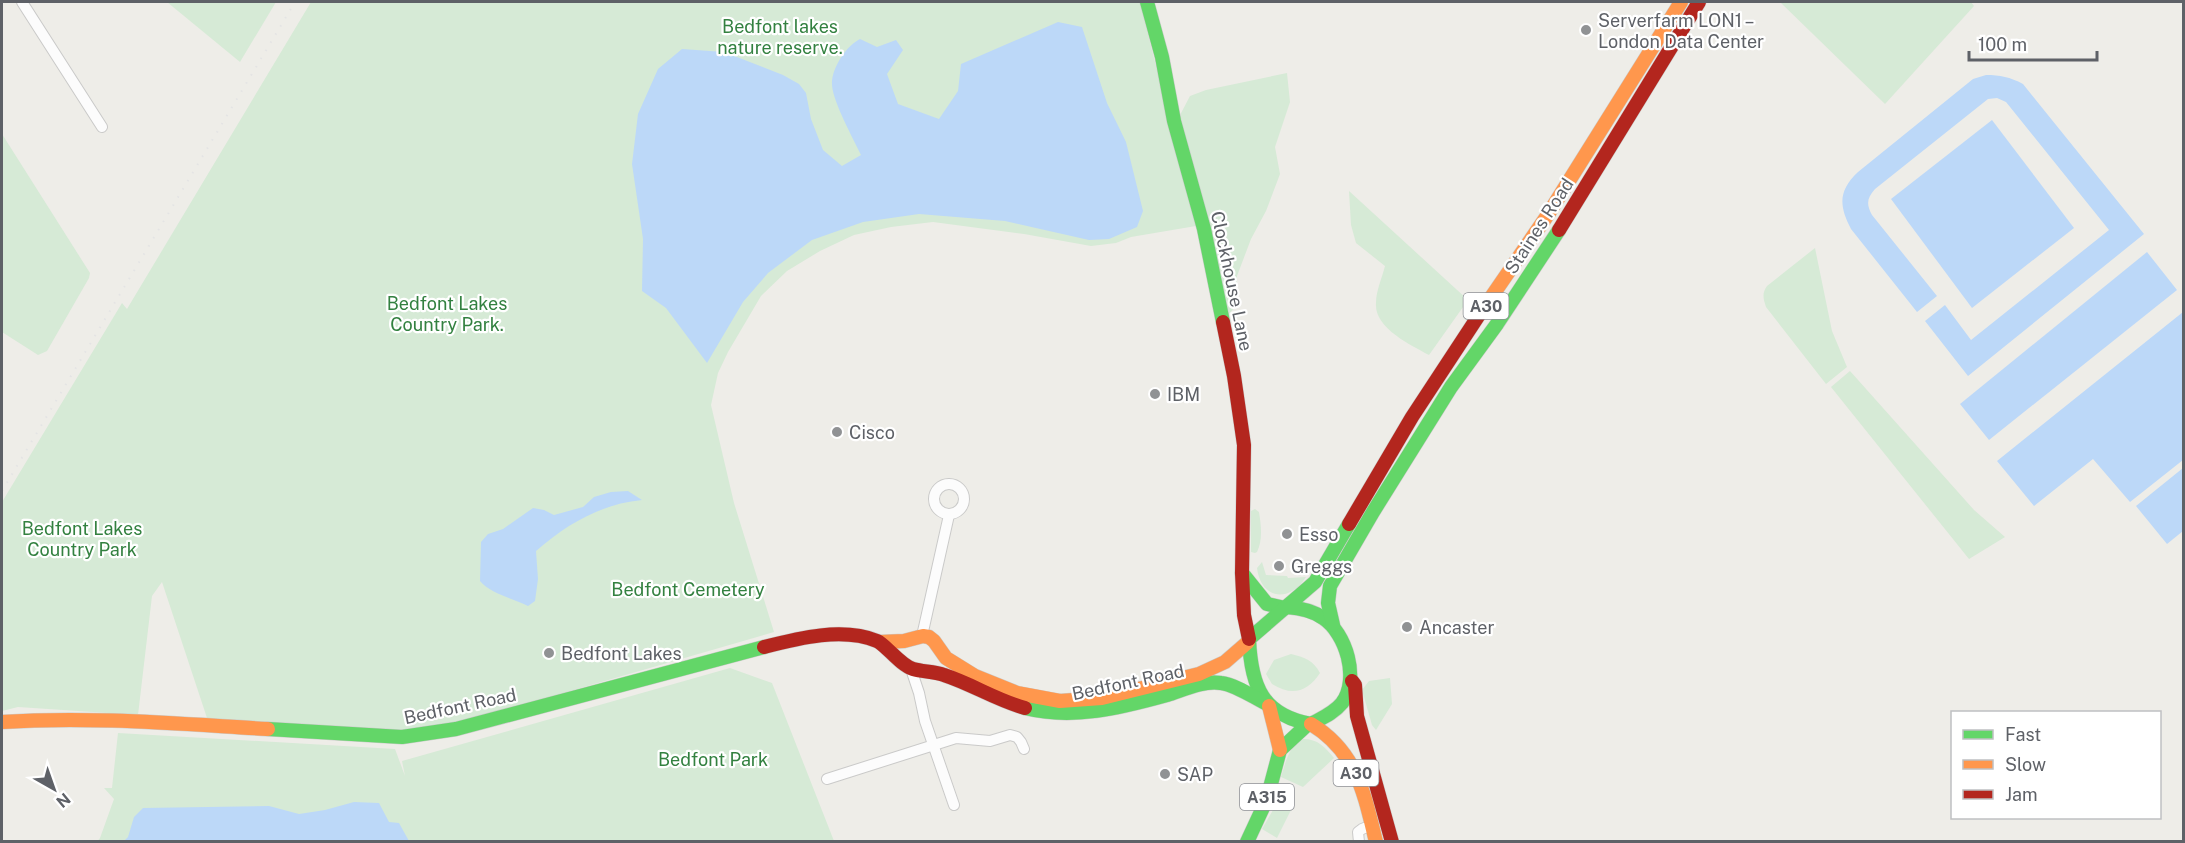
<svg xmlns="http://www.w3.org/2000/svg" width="2185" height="843" font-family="'Public Sans',sans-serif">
  <rect width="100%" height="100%" fill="#eeede8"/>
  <g fill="#d6ead6">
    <path d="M167,2H276L240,62Z"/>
    <path d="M311,2H1140L1196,226L1131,237L1116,243L1091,246L1024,234L933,222L891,227L854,235L820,251L787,271L761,296L728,352L718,373L711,405L734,503L774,632L429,732L208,721L162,582L152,596L138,715L18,707L2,711V502L122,303L127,309Z"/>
    <path d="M1780,2H1971L1974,6L1885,104Z"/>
    <path d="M1287,73L1290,102L1275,147L1280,174L1266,211L1251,239L1237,276V305L1227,316L1179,117L1190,96L1206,90Z"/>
    <path d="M2,134L90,273L89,278L47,351L38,355L2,332Z"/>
    <path d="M1349,191L1468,300L1429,355C1411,345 1374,328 1376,303C1376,291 1382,278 1385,266L1356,243L1351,225Z"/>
    <path d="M1815,248L1832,331L1847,367L1826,384L1766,307C1763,298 1762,293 1767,286Z"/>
    <path d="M1850,371L1974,510L2005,537L1969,559L1831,387Z"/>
    <path d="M1255,509L1259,512C1261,525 1263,540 1257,552L1255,553L1251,552V511Z"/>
    <path d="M1262,562L1266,575L1287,576L1288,578L1306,577C1290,603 1261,600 1257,568Z"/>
    <path d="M1291,654C1304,657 1313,660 1320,673C1307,693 1291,696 1272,684L1266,674L1274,660Z"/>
    <path d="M730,668L772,683L834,841L97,842L100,838L114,799L104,788H112L118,733L395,749L405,776L402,761Z"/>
    <path d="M1390,678L1392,704L1376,730L1372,725L1362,690L1369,681Z"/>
    <path d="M1303,739C1318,739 1325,747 1334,758L1303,787L1281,777C1286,761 1288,748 1303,739Z"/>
    <path d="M1289,801L1294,804L1277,838L1262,829L1273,810Z"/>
  </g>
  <g fill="#bcd8f8">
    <path d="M1058,22L1082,27L1107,103L1126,142L1143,211L1137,227L1109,239L1089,240L1005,221L919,214L863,222L812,240L768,273L743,302L707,363L666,308L642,291L643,239L632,164L638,114L658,69L682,49L724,52L783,75L799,84L806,93L811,119L823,150L842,166L861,155C853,138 833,102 832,85C831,69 846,46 860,39L877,47L896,40L903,50L887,74L898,104L939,119L958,91L961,64Z"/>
    <path d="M1986,75C2000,75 2010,77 2023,84L2144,234L1968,376L1925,321L1945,305L1971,340L2109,230L2006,102L1997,98L1988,99L1875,189C1867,198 1866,204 1872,215L1937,296L1917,312L1851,229C1839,206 1838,191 1858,172L1973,79Z"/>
    <path d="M1992,120L2074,228L1972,308L1891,199Z"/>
    <path d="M2147,252L2177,290L1989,440L1960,404Z"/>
    <path d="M2183,312V460L2130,502L2093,459L2034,506L1997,461Z"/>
    <path d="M2183,468V531L2167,544L2136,506Z"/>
    <path d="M628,491L642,500C601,504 567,524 536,551L538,579L535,601L528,606C512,598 491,594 480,581L481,542L488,534L503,529L533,508L544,510L554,515L583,507L594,497L611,492Z"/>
    <path d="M354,802L379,803L389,822L399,823L409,841H124L128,837L134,817L143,808L269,806L299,814L325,810Z"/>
  </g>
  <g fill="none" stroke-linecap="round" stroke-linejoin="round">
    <g stroke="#cacac9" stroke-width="12">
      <g id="street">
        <path d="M22,2L102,127"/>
        <circle cx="949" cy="499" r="15"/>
        <path d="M922,636L949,515"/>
        <path d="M911,669L919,693L925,721L954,805"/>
        <path d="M827,779L956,738L990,741L1010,735L1017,737L1021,742L1024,749"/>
        <path d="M1359,842L1358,832L1362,829L1372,825"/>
      </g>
    </g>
    <g stroke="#cbcbca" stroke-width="15">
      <g id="fast">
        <path d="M1147,2L1162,57L1174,121L1204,229L1223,322"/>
        <path d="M1242,573L1267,604L1285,608"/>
        <path d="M1287,607C1300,608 1312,610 1323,618C1346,633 1360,679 1342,703C1334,713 1322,718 1311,724C1262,715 1251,686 1249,639L1315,582L1349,524"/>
        <path d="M1333,625L1328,603L1330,586L1373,512L1451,387L1497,324L1559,230"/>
        <path d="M1025,708C1073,720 1120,708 1167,695C1183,690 1203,680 1221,683C1236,685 1253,697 1267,704"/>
        <path d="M268,729L402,737L456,729L764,647"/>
        <path d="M1247,842L1267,799L1280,750L1308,724"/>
      </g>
    </g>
    <g stroke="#cbcbca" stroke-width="15">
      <g id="slow">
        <path d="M1481,312L1547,216L1681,2"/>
        <path d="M880,642L904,641L923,636L929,637L934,641L946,658L975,676L1017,693L1060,701L1102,698L1199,674L1225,662L1248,642"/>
        <path d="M1269,706L1280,750"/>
        <path d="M2,722C90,716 180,724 268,729"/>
        <path d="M1311,724C1357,752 1364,793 1376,842"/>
      </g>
    </g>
    <g stroke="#cbcbca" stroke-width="15">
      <g id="jam">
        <path d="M1559,230L1699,2"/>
        <path d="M1223,322L1234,376L1244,445L1242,573L1244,615L1249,639"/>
        <path d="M1349,524L1412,417L1481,312"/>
        <path d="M764,647C799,638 843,627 877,641C886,645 900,665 913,669C923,672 934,671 944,675C972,684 996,700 1025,708"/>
        <path d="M1352,681L1355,685L1357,716L1392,842"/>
      </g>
    </g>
    <use href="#street" stroke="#fcfcfc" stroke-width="10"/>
    <use href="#fast" stroke="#63d668" stroke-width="14"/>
    <use href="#slow" stroke="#ff974d" stroke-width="14"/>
    <use href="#jam" stroke="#b3261e" stroke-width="14"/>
    <path stroke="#e4e4e4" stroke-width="2" stroke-dasharray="1.5 8" stroke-linecap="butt" d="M2,491L295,2"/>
  </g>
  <g fill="#909294" stroke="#fff" stroke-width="2">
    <circle cx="1586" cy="30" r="6"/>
    <circle cx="1155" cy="394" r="6"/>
    <circle cx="837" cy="432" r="6"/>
    <circle cx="1287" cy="534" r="6"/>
    <circle cx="1279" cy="566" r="6"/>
    <circle cx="1407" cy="627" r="6"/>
    <circle cx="549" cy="653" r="6"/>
    <circle cx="1165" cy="774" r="6"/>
  </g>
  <g text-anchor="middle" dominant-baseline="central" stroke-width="4.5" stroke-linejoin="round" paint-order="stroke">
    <g fill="#fff" stroke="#8e9095" stroke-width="1.5">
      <rect x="1463.5" y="293" width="45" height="26" rx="4.5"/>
      <rect x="1333.5" y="760" width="45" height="26" rx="4.5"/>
      <rect x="1240" y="784" width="54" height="26" rx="4.5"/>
    </g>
    <g font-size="16" font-weight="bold" fill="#5e6167">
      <text x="1486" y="306">A30</text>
      <text x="1356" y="773">A30</text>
      <text x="1267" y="797">A315</text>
    </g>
    <g font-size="18" fill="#5e6167" stroke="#fff" text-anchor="start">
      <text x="1598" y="20">Serverfarm LON1 –<tspan x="1598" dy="21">London Data Center</tspan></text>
      <text x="1167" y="394">IBM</text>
      <text x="849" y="432">Cisco</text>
      <text x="1299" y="534">Esso</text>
      <text x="1291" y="566">Greggs</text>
      <text x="1419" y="627">Ancaster</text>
      <text x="561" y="653">Bedfont Lakes</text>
      <text x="1177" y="774">SAP</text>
    </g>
    <g font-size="18" fill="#338140" stroke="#fff">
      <text x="780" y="26">Bedfont lakes<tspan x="780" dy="21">nature reserve.</tspan></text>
      <text x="447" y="303">Bedfont Lakes<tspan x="447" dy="21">Country Park.</tspan></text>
      <text x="82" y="528">Bedfont Lakes<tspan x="82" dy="21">Country Park</tspan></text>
      <text x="688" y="589">Bedfont Cemetery</text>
      <text x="713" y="759">Bedfont Park</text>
    </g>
    <g font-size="18" fill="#5e6167" stroke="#fff">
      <text transform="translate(1539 226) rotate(-57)">Staines Road</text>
      <text transform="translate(1232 281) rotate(78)">Clockhouse Lane</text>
      <text transform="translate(1128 682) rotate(-12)">Bedfont Road</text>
      <text transform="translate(460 706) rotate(-12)">Bedfont Road</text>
    </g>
  </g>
  <rect width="2185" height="843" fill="none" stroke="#5e6167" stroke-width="6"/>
  <rect x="1951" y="711" width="210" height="108" fill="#ffffff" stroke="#bfc0c2" stroke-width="1.5"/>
  <rect x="1963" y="730" width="30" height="9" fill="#63d668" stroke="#bfc0c2" stroke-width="1.5"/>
  <text x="2005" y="741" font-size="18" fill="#5e6167">Fast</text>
  <rect x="1963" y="760" width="30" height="9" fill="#ff974d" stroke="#bfc0c2" stroke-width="1.5"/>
  <text x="2005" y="771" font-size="18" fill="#5e6167">Slow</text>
  <rect x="1963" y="790" width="30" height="9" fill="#b3261e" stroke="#bfc0c2" stroke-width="1.5"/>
  <text x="2005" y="801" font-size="18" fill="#5e6167">Jam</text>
  <g transform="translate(54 789) rotate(140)" stroke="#ffffff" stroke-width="4.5" paint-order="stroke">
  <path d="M0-4.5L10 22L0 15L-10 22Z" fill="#5e6167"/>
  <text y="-9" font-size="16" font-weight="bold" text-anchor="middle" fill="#5e6167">N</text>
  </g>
  <path d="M1969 51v9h128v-9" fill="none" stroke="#5e6167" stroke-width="3"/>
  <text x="1978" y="51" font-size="18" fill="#5e6167" stroke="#ffffff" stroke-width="4.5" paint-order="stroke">100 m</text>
</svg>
